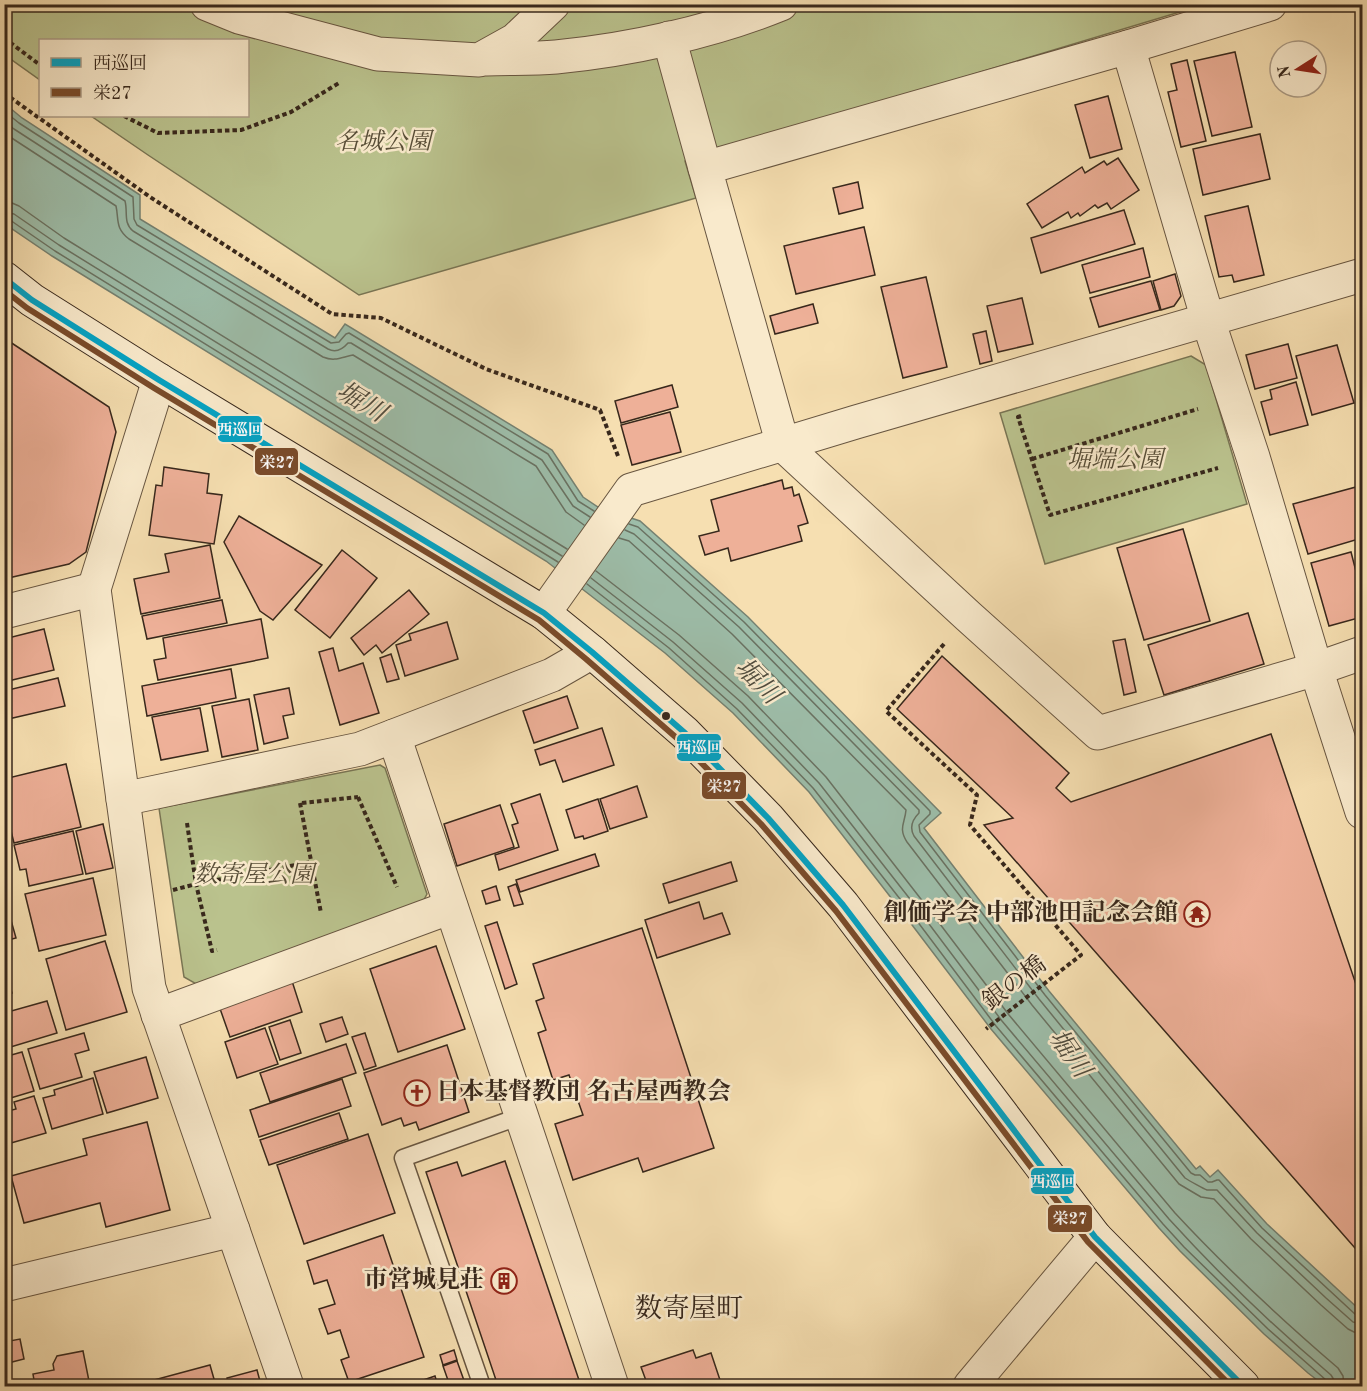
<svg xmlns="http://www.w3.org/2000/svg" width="1367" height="1391" font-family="'Old Standard TT','Noto Serif JP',serif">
  <rect width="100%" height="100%" fill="#f6dfb1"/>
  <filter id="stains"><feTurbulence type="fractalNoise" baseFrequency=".00333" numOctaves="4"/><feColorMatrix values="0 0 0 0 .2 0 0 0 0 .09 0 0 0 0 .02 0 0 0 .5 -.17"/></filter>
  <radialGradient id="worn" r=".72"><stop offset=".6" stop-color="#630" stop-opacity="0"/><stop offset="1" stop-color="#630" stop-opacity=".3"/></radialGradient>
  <g fill="#bac28d" stroke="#797554" stroke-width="1.5">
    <path d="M4,5H1203L685,161L696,198L359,295L148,155L91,116H248V40H40V80L5,55Z"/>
    <path d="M1191,356L1206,365L1247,504L1045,564L1000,413Z"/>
    <path d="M380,765L385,768L427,894L421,905L198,985L184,977L159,808Z"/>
  </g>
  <path fill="#9dbda9" stroke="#758171" stroke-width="1.5" d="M4,103L22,118L140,195V219L335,338L345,324L552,450L583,497L598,507L640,521L748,617L941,813L924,828L1049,991L1196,1169L1200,1166L1210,1177L1218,1170L1267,1224L1362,1312V1386H1325L1308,1373L1264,1334L1180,1251L1159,1228L991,1029L906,917L809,792L733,713L665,653L546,561L52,256L5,224Z"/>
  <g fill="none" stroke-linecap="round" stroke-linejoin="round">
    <g stroke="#6a7262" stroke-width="1.5">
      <path d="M4,111L19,123L133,197L134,219L137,225L331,343L339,342L346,334L349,333L548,454L578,501L594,511"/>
      <path d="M4,121L14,129L125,201C128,212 123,223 133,231L328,349C336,353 342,350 348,343H351L542,460L573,506L590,517"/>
      <path d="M4,133L116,206C119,220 115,228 129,239L323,357C335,362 342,357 353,355L536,466L566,512L584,525"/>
      <path d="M4,203H12L19,206L64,238L567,549"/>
      <path d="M4,212L14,214L59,245L562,556"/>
      <path d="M4,219L10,220L55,251L558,562"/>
      <path d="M629,524L638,527L744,622L930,811V814L919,825L920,832L1045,995L1191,1173L1195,1175H1200L1208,1182H1212L1217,1180H1219L1262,1228L1356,1315L1362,1316"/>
      <path d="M625,530L634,534L739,627L919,810V813C912,820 909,827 914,836L1039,999L1185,1178C1188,1180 1204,1189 1207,1190C1211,1190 1214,1190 1217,1190L1257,1233L1326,1298L1353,1322L1362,1324"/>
      <path d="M619,538L629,541L732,634L906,810C905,823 898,828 907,842L1032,1005L1179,1184L1201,1197L1214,1199L1251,1239L1321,1305L1348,1329L1354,1332L1362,1333"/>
      <path d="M596,571L679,635L748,696L826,777L924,903L1009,1015L1175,1213C1226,1268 1281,1319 1338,1368L1343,1376L1344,1386"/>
      <path d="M591,578L673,642L742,703L819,783L917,908L1002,1021L1169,1219C1219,1274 1274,1327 1331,1375L1334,1380L1335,1386"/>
      <path d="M587,584L669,648L737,709L813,788L911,913L996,1026L1163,1224L1184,1247L1268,1329L1326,1380L1328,1386"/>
    </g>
  </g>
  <g fill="#eeb098" stroke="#38281c" stroke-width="1.5">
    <path d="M1235,52L1252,127L1212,136L1194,61Z"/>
    <path d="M1187,60L1206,141L1181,147L1168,92L1177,90L1171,64Z"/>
    <path d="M1108,96L1122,149L1090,158L1075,105Z"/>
    <path d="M1260,134L1270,179L1203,195L1193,149Z"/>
    <path d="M1118,158L1139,190L1111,209L1107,203L1098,208L1095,205L1080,216L1078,213L1071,218L1068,212L1042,228L1027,204L1082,167L1085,173L1104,161L1107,165Z"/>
    <path d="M858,182L863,208L839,214L833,188Z"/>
    <path d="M1248,206L1264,275L1234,282L1232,275L1219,277L1205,216Z"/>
    <path d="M1124,210L1135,244L1041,273L1031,238Z"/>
    <path d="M864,227L875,275L796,294L784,246Z"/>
    <path d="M1143,248L1150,277L1090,293L1082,265Z"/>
    <path d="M1175,274L1181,296L1174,306L1161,310L1153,281Z"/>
    <path d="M926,277L947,367L903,378L881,287Z"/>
    <path d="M1151,281L1160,310L1099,327L1090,298Z"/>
    <path d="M1022,298L1033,344L998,352L987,306Z"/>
    <path d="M813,304L818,323L775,334L770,316Z"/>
    <path d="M986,331L992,361L980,364L973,334Z"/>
    <path d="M4,338L109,407L116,432L86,552L69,564L4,579Z"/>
    <path d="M1288,344L1297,378L1255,389L1246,355Z"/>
    <path d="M1337,345L1354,403L1312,415L1296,356Z"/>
    <path d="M1296,382L1308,425L1270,435L1261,402L1272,399L1270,390Z"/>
    <path d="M672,385L678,407L621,423L615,401Z"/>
    <path d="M670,412L681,452L632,465L621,425Z"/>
    <path d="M164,467L209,474L207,493L222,495L214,544L149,535L156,485L162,486Z"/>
    <path d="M782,480L784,489L792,487L794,496L799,494L808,523L798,526L802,541L731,561L728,548L705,555L699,536L719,531L711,500Z"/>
    <path d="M1356,487L1362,509V538L1308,554L1293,504Z"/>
    <path d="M239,516L322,565L273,620L260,611L224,542Z"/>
    <path d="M1183,529L1210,621L1144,640L1117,548Z"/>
    <path d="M210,545L220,598L141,614L134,579L169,572L165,554Z"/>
    <path d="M342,550L377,578L330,638L295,610Z"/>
    <path d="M1351,552L1362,595V617L1329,626L1311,563Z"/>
    <path d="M409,590L429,614L382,653L376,645L364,655L351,638Z"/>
    <path d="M222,600L227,623L147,639L142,616Z"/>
    <path d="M1248,613L1264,664L1164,695L1148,645Z"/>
    <path d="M261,619L268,658L158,680L154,660L166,658L163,638Z"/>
    <path d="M447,622L458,659L405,676L396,645L411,640L409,634Z"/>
    <path d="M44,629L54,670L4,682V639Z"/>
    <path d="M1125,639L1136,692L1124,695L1113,641Z"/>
    <path d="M333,648L339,671L363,663L379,713L340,725L319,652Z"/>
    <path d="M391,654L399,679L387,682L380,658Z"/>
    <path d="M942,656L1069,773L1056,788L1071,802L1271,734L1362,1002V1256L984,825L1013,818L897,709Z"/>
    <path d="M231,669L236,698L147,716L142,686Z"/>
    <path d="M58,678L65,706L4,720V691Z"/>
    <path d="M289,688L294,714L283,716L288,738L264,744L254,695Z"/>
    <path d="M567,696L578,728L534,743L523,711Z"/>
    <path d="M249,699L258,750L222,757L212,706Z"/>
    <path d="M200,708L208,751L161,760L152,717Z"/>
    <path d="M602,728L614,765L563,782L555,760L540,765L535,750Z"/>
    <path d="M66,764L81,827L14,843L4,803V779Z"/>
    <path d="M637,786L647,817L610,829L600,799Z"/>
    <path d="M540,794L558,850L499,870L495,855L519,847L512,825L518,823L511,804Z"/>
    <path d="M598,799L608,831L584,839L583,836L575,838L566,810Z"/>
    <path d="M500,805L514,847L457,866L444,824Z"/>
    <path d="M103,824L113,868L86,874L76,831Z"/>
    <path d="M73,831L83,874L29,886L26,869L20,870L14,845Z"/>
    <path d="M595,854L599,866L520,892L516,880Z"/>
    <path d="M731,862L737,881L669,903L663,884Z"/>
    <path d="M93,878L106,935L39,951L25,894Z"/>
    <path d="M516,884L523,904L514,906L508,887Z"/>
    <path d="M496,886L500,900L486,904L482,891Z"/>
    <path d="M699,902L704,919L722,913L730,934L657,958L645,920Z"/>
    <path d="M4,906H7L16,938L4,941Z"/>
    <path d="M497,922L517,984L505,989L485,926Z"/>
    <path d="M642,928L714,1148L643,1172L638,1158L573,1180L555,1124L583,1115L569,1075L553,1080L538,1033L546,1030L536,1001L544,998L533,964Z"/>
    <path d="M105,941L127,1012L66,1030L46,959Z"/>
    <path d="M436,946L465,1029L398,1052L370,969Z"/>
    <path d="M4,969L12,993L4,995Z"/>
    <path d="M291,978L302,1012L230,1037L218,1003Z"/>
    <path d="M47,1001L57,1033L4,1049V1013Z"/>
    <path d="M342,1017L348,1034L326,1042L320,1024Z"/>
    <path d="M290,1020L301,1053L280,1060L269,1027Z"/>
    <path d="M265,1028L278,1064L237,1078L225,1042Z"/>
    <path d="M84,1033L89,1050L75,1054L82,1077L40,1089L28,1049Z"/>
    <path d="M365,1033L376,1066L364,1070L352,1037Z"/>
    <path d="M346,1044L356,1073L270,1102L260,1073Z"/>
    <path d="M447,1045L469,1112L419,1130L416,1122L404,1126L401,1118L382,1125L364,1073Z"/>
    <path d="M22,1052L34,1091L4,1100V1057Z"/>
    <path d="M146,1057L158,1098L107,1113L94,1072Z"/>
    <path d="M93,1078L103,1114L52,1129L43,1098L55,1095L54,1090Z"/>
    <path d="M342,1079L351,1106L259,1137L250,1110Z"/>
    <path d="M34,1096L46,1133L4,1145V1112L16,1109L14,1102Z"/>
    <path d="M339,1113L348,1139L269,1165L260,1140Z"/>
    <path d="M147,1122L170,1210L106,1227L100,1203L24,1223L11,1176L87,1155L83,1139Z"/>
    <path d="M368,1134L395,1213L304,1244L277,1165Z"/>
    <path d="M505,1161L581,1386H498L426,1172L457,1162L462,1176Z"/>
    <path d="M383,1235L424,1357L349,1382L341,1360L349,1357L340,1330L328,1334L319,1309L335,1304L327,1280L314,1284L307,1261Z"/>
    <path d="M8,1318L10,1330L4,1331V1319Z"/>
    <path d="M20,1339L24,1359L8,1363L4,1342Z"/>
    <path d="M454,1350L457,1360L443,1365L440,1355Z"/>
    <path d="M693,1350L696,1358L711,1353L722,1386H648L641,1367Z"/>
    <path d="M83,1351L90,1386H35L33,1374L54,1370L53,1364L57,1356Z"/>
    <path d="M457,1361L466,1386H450L443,1366Z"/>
    <path d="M210,1365L216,1386H156L154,1380Z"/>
    <path d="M257,1370L261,1385L229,1386L227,1378Z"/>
    <path d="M435,1376L438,1386H406Z"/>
  </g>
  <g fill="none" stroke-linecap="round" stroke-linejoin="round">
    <g stroke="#685641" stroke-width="19">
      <path id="lane" d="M482,1386L403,1158L521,1116"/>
    </g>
    <g stroke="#685641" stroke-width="35">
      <g id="street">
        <path d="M207,4L239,17L378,54L479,60L515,40L553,4"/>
        <path d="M1270,4L1128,47L705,168L783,445L968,616L1098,733L1316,669L1362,653"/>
        <path d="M669,38L705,168"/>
        <path d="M1128,47L1208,320L1253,457L1316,669L1362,812"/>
        <path d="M486,59C509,58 533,59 556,57C629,50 712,32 781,4"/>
        <path d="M159,380L94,589L149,988L287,1386"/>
        <path d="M4,612L94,589"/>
        <path d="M544,613L631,490L856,422L1362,275"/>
        <path d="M394,736L612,1386"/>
        <path d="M123,799L360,749L552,675L592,652"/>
        <path d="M158,1015L451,907"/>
        <path d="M4,1285L233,1230"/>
        <path d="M970,1386L1095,1237"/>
      </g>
    </g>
    <g stroke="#38281c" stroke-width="35">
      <path id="secondary" d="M4,278L32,300L159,380L544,613L592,652L685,733L768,818L843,905L1095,1237L1243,1386"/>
    </g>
    <g stroke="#38281c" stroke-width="4" stroke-dasharray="4.5 3" stroke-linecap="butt">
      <path d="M4,38L40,65"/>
      <path d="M4,93L150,197L332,314L381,318L486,369L600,410L618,456"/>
      <path d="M124,116L158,133L241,130L291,112L339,83"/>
      <path d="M1021,416L1018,417L1050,515L1218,468"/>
      <path d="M1032,459L1198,409"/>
      <path d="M944,644L886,711L977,795L970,825L1081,955L986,1029"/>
      <path d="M358,797L397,887"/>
      <path d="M300,803L321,913"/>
      <path d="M302,803L358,797"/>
      <path d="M187,823L196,884L311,862"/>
      <path d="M173,890L196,884L212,951L217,950"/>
    </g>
    <use href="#lane" stroke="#f9eacc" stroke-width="16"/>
    <use href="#street" stroke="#f9eacc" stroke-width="33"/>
    <use href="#secondary" stroke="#f9eacc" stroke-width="33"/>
    <g stroke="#f9eacc" stroke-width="10">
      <path id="bus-1" d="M4,278L32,300L159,380L544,613L592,652L685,733L768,818L843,905L1095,1237L1243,1386"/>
    </g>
    <g stroke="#f9eacc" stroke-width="10">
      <path id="bus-2" d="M4,290L27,308L154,388L539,620L586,659L679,740L761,824L836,911L1088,1242L1231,1386"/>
    </g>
    <use href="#bus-1" stroke="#03a3c5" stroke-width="6"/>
    <use href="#bus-2" stroke="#7a4b2a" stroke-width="6"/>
  </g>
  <defs>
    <g id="temple-ring" transform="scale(1.35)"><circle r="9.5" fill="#f9eacc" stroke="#8f2418" stroke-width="1.5"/><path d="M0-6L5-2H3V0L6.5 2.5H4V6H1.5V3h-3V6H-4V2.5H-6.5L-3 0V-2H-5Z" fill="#8f2418"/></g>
    <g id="church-ring" transform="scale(1.35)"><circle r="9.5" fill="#f9eacc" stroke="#8f2418" stroke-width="1.5"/><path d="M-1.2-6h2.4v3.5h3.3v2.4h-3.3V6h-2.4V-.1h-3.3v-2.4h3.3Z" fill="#8f2418"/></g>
    <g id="building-ring" transform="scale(1.35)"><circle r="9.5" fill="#f9eacc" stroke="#8f2418" stroke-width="1.5"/><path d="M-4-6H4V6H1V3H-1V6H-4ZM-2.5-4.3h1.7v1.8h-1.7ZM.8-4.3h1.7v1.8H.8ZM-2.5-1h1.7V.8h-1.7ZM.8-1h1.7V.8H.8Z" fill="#8f2418"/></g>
  </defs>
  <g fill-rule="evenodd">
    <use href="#temple-ring" x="1197" y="914"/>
    <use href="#church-ring" x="417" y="1093"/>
    <use href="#building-ring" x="504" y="1281"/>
  </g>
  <circle fill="#38281c" stroke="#f9eacc" stroke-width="2" cx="666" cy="716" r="5"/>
  <g text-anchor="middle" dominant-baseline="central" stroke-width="5" stroke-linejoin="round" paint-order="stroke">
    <g font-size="24" font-style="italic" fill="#584e38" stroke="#f9eacc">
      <text x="383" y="143">名城公園</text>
      <text x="1115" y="461">堀端公園</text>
      <text x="254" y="876">数寄屋公園</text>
    </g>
    <g font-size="24" font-weight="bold" fill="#38281c" stroke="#f9eacc" text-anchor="end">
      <text x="1178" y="914">創価学会 中部池田記念会館</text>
      <text x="436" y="1093" text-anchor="start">日本基督教団 名古屋西教会</text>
      <text x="484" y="1281">市営城見荘</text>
    </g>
    <g font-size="24" fill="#38281c" stroke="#f9eacc">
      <text transform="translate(1015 984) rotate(-37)">銀の橋</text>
    </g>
    <g font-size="26" font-style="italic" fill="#514d3f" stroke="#f9eacc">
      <text transform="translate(361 403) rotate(31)">堀川</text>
      <text transform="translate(757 682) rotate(45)">堀川</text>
      <text transform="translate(1069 1054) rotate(55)">堀川</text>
    </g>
    <g font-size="27" fill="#38281c" stroke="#f9eacc">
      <text x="689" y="1309">数寄屋町</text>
    </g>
  </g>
  <g stroke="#f9eacc" stroke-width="2">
    <rect x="217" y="415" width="46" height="28" rx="6" fill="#03a3c5"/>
    <rect x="254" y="447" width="45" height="29" rx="6" fill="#7a4b2a"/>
    <rect x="676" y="733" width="46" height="29" rx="6" fill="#03a3c5"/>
    <rect x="701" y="771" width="46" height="29" rx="6" fill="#7a4b2a"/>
    <rect x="1030" y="1167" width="45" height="28" rx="6" fill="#03a3c5"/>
    <rect x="1047" y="1204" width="46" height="29" rx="6" fill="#7a4b2a"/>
  </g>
  <g font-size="16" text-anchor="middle" font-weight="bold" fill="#fff">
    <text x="240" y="435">西巡回</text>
    <text x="277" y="468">栄27</text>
    <text x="699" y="753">西巡回</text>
    <text x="724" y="792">栄27</text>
    <text x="1053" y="1187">西巡回</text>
    <text x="1070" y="1224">栄27</text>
  </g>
  <rect width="1367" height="1391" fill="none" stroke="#f6dfb1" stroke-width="24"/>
  <rect x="6" y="6" width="1355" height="1379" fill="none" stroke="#38281c" stroke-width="3"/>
  <rect x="12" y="12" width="1343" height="1367" fill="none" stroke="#38281c" stroke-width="1.5"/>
  <rect x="39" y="39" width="210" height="78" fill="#f9eacc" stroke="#ac9c86" stroke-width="1.5"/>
  <rect x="51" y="58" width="30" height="9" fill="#03a3c5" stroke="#ac9c86" stroke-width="1.5"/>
  <text x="93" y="69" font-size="18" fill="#38281c">西巡回</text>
  <rect x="51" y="88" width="30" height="9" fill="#7a4b2a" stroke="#ac9c86" stroke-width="1.5"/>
  <text x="93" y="99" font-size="18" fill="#38281c">栄27</text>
  <g transform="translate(1298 69) rotate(258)"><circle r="28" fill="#f9eacc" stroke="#ac9c86" stroke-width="1.5"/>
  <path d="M0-4.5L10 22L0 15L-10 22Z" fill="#8f2418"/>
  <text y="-9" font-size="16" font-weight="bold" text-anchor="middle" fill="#38281c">N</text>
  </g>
  <rect width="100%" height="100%" filter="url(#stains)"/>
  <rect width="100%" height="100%" fill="url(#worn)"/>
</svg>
